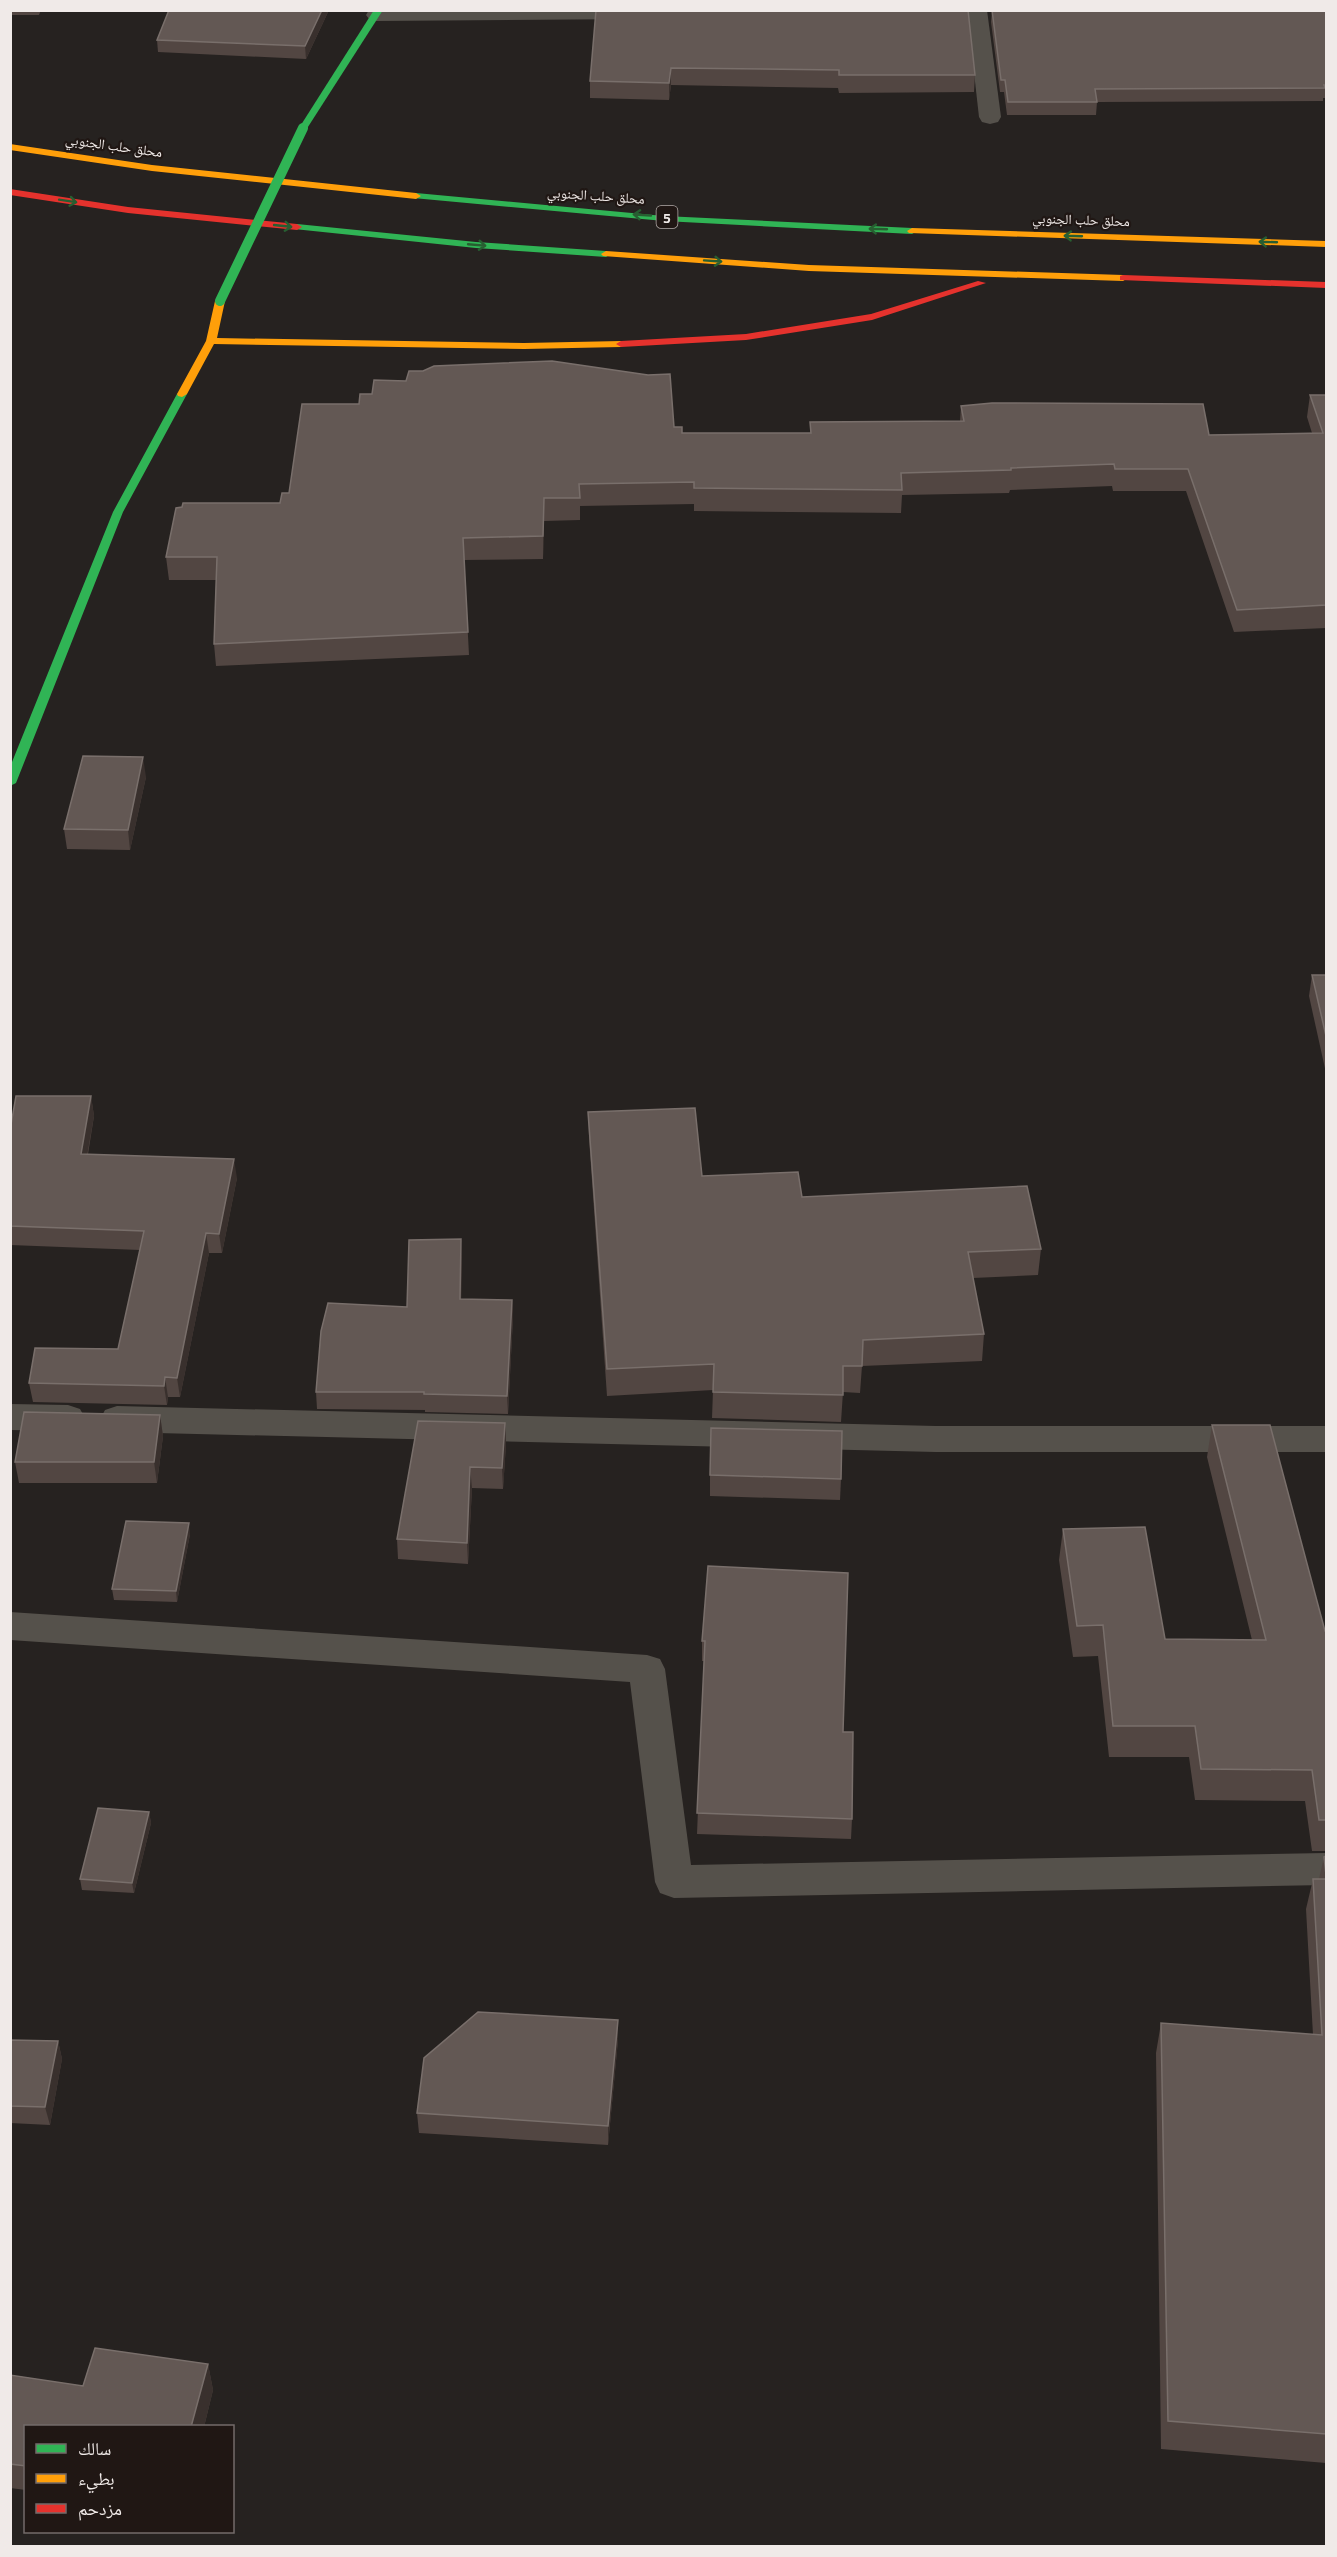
<svg xmlns="http://www.w3.org/2000/svg" width="1337" height="2557" font-family="'Titillium Web','Noto Naskh Arabic',sans-serif">
  <rect width="100%" height="100%" fill="#262220"/>
  <g fill="none" stroke-linecap="round" stroke-linejoin="round">
    <g fill="#55514b" fill-rule="evenodd">
      <path d="M369,10H648L649,13L646,17L639,19L376,21L369,19L366,15Z"/>
      <path d="M906,10L903,14L896,16L829,17L822,15L819,11Z"/>
      <path d="M967,10H987L1001,117L998,122L990,124L982,122L979,117Z"/>
      <path d="M10,1404L68,1405L80,1409L85,1418L80,1427L68,1431L10,1430Z"/>
      <path d="M117,1406L936,1426H1326V1452H936L117,1432L105,1428L100,1419L105,1410Z"/>
      <path d="M10,1612L647,1655L660,1659L665,1669L691,1865L1326,1853V1885L674,1898L660,1893L655,1882L630,1682L10,1640Z"/>
    </g>
    <g fill="#30b455" fill-rule="evenodd">
      <path d="M374,10H383L306,130H300L299,128Z"/>
      <path d="M416,193L664,216L912,228L917,231L912,234L664,221L413,198V194Z"/>
      <path d="M297,224L476,242L606,251L611,254L606,257L476,248L294,229L292,227Z"/>
      <path d="M182,391L187,394L123,512L16,783L10,786V767L113,512L177,394Z"/>
    </g>
    <g fill="#ff9f0a" fill-rule="evenodd">
      <path d="M10,144L152,165L416,193L421,196L416,199L152,171L10,150Z"/>
      <path d="M912,228L1326,241V247L909,233L907,231Z"/>
      <path d="M606,251L809,265L1123,275L1128,278L1123,281L809,271L603,256L601,254Z"/>
      <path d="M220,298L225,301L217,338L524,343L621,341L626,344L621,347L524,349L214,344L187,394L182,397L178,396L177,394L206,341L215,301Z"/>
    </g>
    <g fill="#e5322d" fill-rule="evenodd">
      <path d="M10,189L128,207L297,224L302,227L297,230L128,213L10,195Z"/>
      <path d="M1123,275L1326,282V288L1120,280V276Z"/>
      <path d="M978,281L986,283L872,320L746,340L621,347L616,344L621,341L746,334L871,314Z"/>
    </g>
    <path stroke="#30b455" stroke-width="10" d="M220,301L303,128"/>
  </g>
  <g fill="#524642">
    <path d="M10,10H41L39,15H10Z"/>
    <path d="M329,10L306,59L158,52L157,40Z"/>
    <path d="M895,10H968L975,75L974,92L839,93L838,88L671,85L669,100L590,98V81Z"/>
    <path d="M992,10H1326V98H1323V101L1097,102L1096,115H1007L1004,92H1000L991,22Z"/>
    <path d="M1310,395H1326V628L1234,632L1186,491H1113L1112,486L1010,490L1009,493L902,495L901,513L694,511V504L580,506V520L544,521L543,559L464,560L469,655L216,666L214,644L216,580H169L166,557L280,503L289,493L674,427L682,433H810V422L960,421L961,406L1209,435L1312,433L1307,417Z"/>
    <path d="M146,777L130,850L67,849L64,829Z"/>
    <path d="M1312,975H1326V1073L1309,996Z"/>
    <path d="M91,1096L94,1116L88,1154L237,1178L222,1253H209L180,1397H168L167,1405L33,1402L29,1383L118,1349L140,1250L10,1245V1130Z"/>
    <path d="M588,1112L702,1176L1041,1249L1038,1275L973,1278L984,1334L982,1361L862,1366L860,1393L843,1392L841,1422L712,1418L713,1390L607,1396L589,1138Z"/>
    <path d="M462,1257L461,1299L512,1300L513,1317L508,1414L425,1412V1410L317,1409L316,1392Z"/>
    <path d="M160,1415L163,1436L157,1483H19L15,1462Z"/>
    <path d="M505,1423L506,1444L503,1489L472,1488L468,1564L398,1559L397,1539Z"/>
    <path d="M1212,1425L1325,1631H1326V1851H1312L1305,1801L1195,1800L1189,1757H1109L1098,1656L1073,1657L1059,1560L1063,1529L1165,1639L1252,1640L1207,1457Z"/>
    <path d="M710,1475L841,1479L840,1500L710,1496Z"/>
    <path d="M190,1534L177,1602L114,1600L112,1589Z"/>
    <path d="M708,1566L843,1732L852,1819L851,1839L697,1834L704,1661H702V1641Z"/>
    <path d="M149,1812L151,1823L134,1893L82,1890L80,1879Z"/>
    <path d="M1326,1856V2463L1161,2449L1156,2053L1161,2023L1313,2035L1306,1909L1313,1879H1319L1324,1857Z"/>
    <path d="M618,2020V2040L608,2145L419,2133L417,2113Z"/>
    <path d="M10,2040L58,2041L62,2059L50,2125L10,2123Z"/>
    <path d="M208,2364L213,2390L204,2427H26V2490L10,2488V2375L83,2386Z"/>
  </g>
  <g fill="#39302d">
    <path d="M322,10H329L306,59L305,46Z"/>
    <path d="M671,68V85L669,100V83Z"/>
    <path d="M544,498V521L543,559V536Z"/>
    <path d="M143,757L146,777L130,850L128,830Z"/>
    <path d="M91,1096L94,1116L84,1173L81,1154Z"/>
    <path d="M234,1159L237,1178L222,1253L219,1234Z"/>
    <path d="M206,1233L209,1253L180,1397L177,1378Z"/>
    <path d="M461,1239L462,1257L461,1317L460,1299Z"/>
    <path d="M512,1300L513,1317L508,1414L507,1396Z"/>
    <path d="M165,1377L168,1397L167,1405L164,1386Z"/>
    <path d="M160,1415L163,1436L157,1483L154,1462Z"/>
    <path d="M505,1423L506,1444L503,1489L502,1468Z"/>
    <path d="M470,1467L472,1488L468,1564L467,1543Z"/>
    <path d="M189,1523L190,1534L177,1602L176,1591Z"/>
    <path d="M149,1812L151,1823L134,1893L132,1883Z"/>
    <path d="M618,2020V2040L608,2145V2126Z"/>
    <path d="M58,2041L62,2059L50,2125L45,2107Z"/>
    <path d="M208,2364L213,2390L204,2427H191Z"/>
  </g>
  <g fill="#635854" stroke="#796f6b" stroke-width="1.5">
    <path d="M169,10H322L305,46L157,40Z"/>
    <path d="M596,10H968L975,75H839V70L671,68L669,83L590,81Z"/>
    <path d="M992,10H1326V85H1324L1325,88L1095,89L1097,102H1008L1005,80H1001Z"/>
    <path d="M552,361L648,375L670,374L674,427H682V433H811L810,422L964,421L961,406L992,403L1203,404L1209,435L1323,433L1310,395H1326V605L1237,610L1188,469H1115L1114,464L1011,468V470L901,473L902,490L694,488V482L579,484L580,498H544L543,536L463,538L468,632L214,644L217,557H166L176,508L182,507L183,503H280L282,493H289L302,404H359L360,394H372L374,380L406,381L409,371H423L434,366Z"/>
    <path d="M83,756L143,757L128,830L64,829Z"/>
    <path d="M1312,975H1326V1036Z"/>
    <path d="M16,1096H91L81,1154L234,1159L219,1234L206,1233L177,1378L165,1377L164,1386L29,1383L35,1348L118,1349L144,1231L10,1226V1130Z"/>
    <path d="M695,1108L702,1176L798,1172L802,1197L1027,1186L1041,1249L968,1252L984,1334L863,1340L862,1366H843V1395L713,1392L714,1364L607,1369L588,1112Z"/>
    <path d="M461,1239L460,1299L512,1300L507,1396L424,1394V1392H316L321,1331L328,1303L407,1307L409,1240Z"/>
    <path d="M24,1412L160,1415L154,1462H15Z"/>
    <path d="M418,1421L505,1423L502,1468L470,1467L467,1543L397,1539Z"/>
    <path d="M1212,1425H1270L1325,1631H1326V1820H1319L1312,1770L1201,1769L1195,1726H1113L1103,1625L1077,1626L1063,1529L1145,1527L1165,1639L1266,1640Z"/>
    <path d="M711,1428L842,1431L841,1479L710,1475Z"/>
    <path d="M126,1521L189,1523L176,1591L112,1589Z"/>
    <path d="M708,1566L848,1573L843,1732H853L852,1819L697,1813L705,1641H702Z"/>
    <path d="M98,1808L149,1812L132,1883L80,1879Z"/>
    <path d="M1326,1856V1875L1324,1857Z"/>
    <path d="M1313,1879H1326V2434L1168,2421L1161,2023L1322,2035Z"/>
    <path d="M478,2012L618,2020L608,2126L417,2113L424,2058Z"/>
    <path d="M10,2040L58,2041L45,2107L10,2106Z"/>
    <path d="M95,2348L208,2364L191,2427H26V2466L10,2464V2375L83,2386Z"/>
  </g>
  <defs><path id="oneway-shaft" d="M-6 0H5M1.5-3L5.5 0L1.5 3" fill="none" stroke-width="1.6" stroke-linecap="round" stroke-linejoin="round" transform="scale(1.5)"/></defs>
  <g stroke="#275e31">
    <use href="#oneway-shaft" transform="translate(68 201) rotate(9)"/>
    <use href="#oneway-shaft" transform="translate(642 215) rotate(-176)"/>
    <use href="#oneway-shaft" transform="translate(283 226) rotate(6)"/>
    <use href="#oneway-shaft" transform="translate(878 229) rotate(-178)"/>
    <use href="#oneway-shaft" transform="translate(1073 236) rotate(-178)"/>
    <use href="#oneway-shaft" transform="translate(1268 242) rotate(-178)"/>
    <use href="#oneway-shaft" transform="translate(477 245) rotate(5)"/>
    <use href="#oneway-shaft" transform="translate(713 261) rotate(4)"/>
  </g>
  <g text-anchor="middle" dominant-baseline="central" stroke-width="4.5" stroke-linejoin="round" paint-order="stroke">
    <g font-size="14" fill="#f0eae8" stroke="#201714">
      <text transform="translate(114 145) rotate(8)">محلق حلب الجنوبي</text>
      <text transform="translate(596 195) rotate(4)">محلق حلب الجنوبي</text>
      <text transform="translate(1081 219) rotate(2)">محلق حلب الجنوبي</text>
    </g>
    <rect fill="#201714" stroke="#b2aba8" stroke-width="1.5" x="656.5" y="206" width="21" height="22" rx="4.5"/>
    <g font-size="14" font-weight="bold" fill="#f0eae8">
      <text x="667" y="217">5</text>
    </g>
  </g>
  <rect width="1337" height="2557" fill="none" stroke="#f0eae8" stroke-width="24"/>
  <rect x="24" y="2425" width="210" height="108" fill="#201714" stroke="#736b69" stroke-width="1.5"/>
  <rect x="36" y="2444" width="30" height="9" fill="#30b455" stroke="#736b69" stroke-width="1.5"/>
  <text x="78" y="2455" font-size="18" fill="#f0eae8">سالك</text>
  <rect x="36" y="2474" width="30" height="9" fill="#ff9f0a" stroke="#736b69" stroke-width="1.5"/>
  <text x="78" y="2485" font-size="18" fill="#f0eae8">بطيء</text>
  <rect x="36" y="2504" width="30" height="9" fill="#e5322d" stroke="#736b69" stroke-width="1.5"/>
  <text x="78" y="2515" font-size="18" fill="#f0eae8">مزدحم</text>
</svg>
